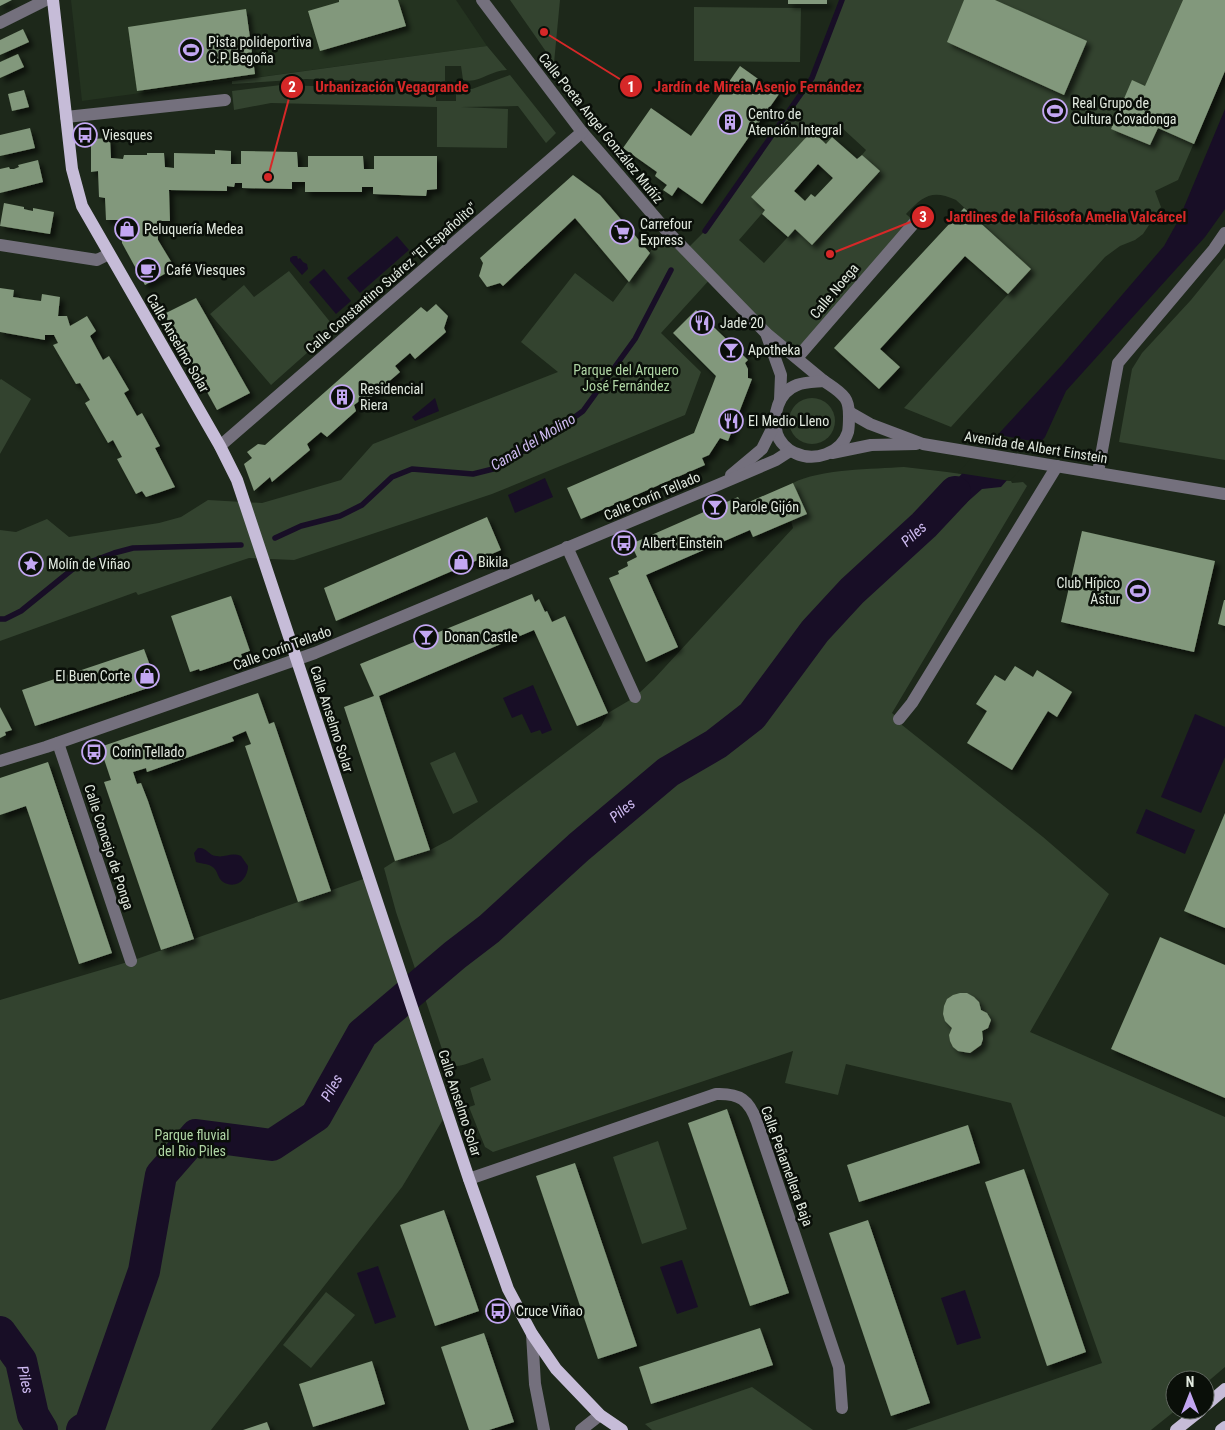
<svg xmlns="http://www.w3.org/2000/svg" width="1225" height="1430" font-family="'Roboto Condensed',sans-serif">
  <defs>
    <filter id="shadow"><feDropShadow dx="4.5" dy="4.5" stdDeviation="2.5" flood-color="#0009"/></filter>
  </defs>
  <rect width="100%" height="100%" fill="#1d281a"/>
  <path fill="#243320" d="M71,0H456L487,46L82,101Z"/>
  <g fill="#33432f" fill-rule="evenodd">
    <path d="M510,0H560L554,63Z"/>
    <path d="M842,0H1225V71L1178,180L1155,191L1161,207L1143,234L1135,240L1120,246L1105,257L951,427L904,408L1031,269L956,200C932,189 923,196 906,214L915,222L797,358L712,277L661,333L701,372L685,415L492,494L294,560L249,558L138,595L136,592L0,641V530L16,532L47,519L69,537L159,523L181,517L208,500L262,503L341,480L373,444L558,372L521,342L575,273L613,302L666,230L686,250L705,231L812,78ZM841,127L866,150L862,155L879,171L795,229L764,263L739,240L765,210L812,131L826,144Z"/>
    <path d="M694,7L801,8L800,62L694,61Z"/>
    <path d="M487,46L507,70C490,70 480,84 463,80L461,66H445V81L436,84L407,80L390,82L306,79L232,84V81Z"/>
    <path d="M510,75L556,133L546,143L518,106L461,107L508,109L507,148L437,147V107L271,103L234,110L232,91L281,85L375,88L396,87L436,90V101H456V86L472,89Z"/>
    <path d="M1225,258V460L1119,442L1132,369L1142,353L1191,300Z"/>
    <path d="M289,271L335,328L271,385L210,314L244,285L254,297Z"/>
    <path d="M1,379L31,399L0,454V380Z"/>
    <circle cx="812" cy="421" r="23"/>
    <path d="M904,467L947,472L1011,481L1012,483L1023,482L1027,486L892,713L899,719L902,725L1043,837L1109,894L1030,1032L1225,1117V1367L1205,1384V1380H1175L1176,1410L1151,1430H906L1102,1363L1011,1103L846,1064L838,1095L785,1083L793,1051L493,1152L485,1147L469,1107L475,1105L470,1088L491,1080L483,1058C472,1061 459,1070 447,1064L396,912L384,868L395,861L430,850L451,839L601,726L608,713L635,697L654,679L793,528L791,521L807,514L793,483C819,469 874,469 904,467Z"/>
    <path d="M455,752L478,802L453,814L430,763Z"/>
    <path d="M369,877L447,1113L402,1187L211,1430H0V1000L131,961Z"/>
    <path d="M658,1141L687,1229L642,1244L613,1157Z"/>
    <path d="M326,1292L355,1315L311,1368L283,1345Z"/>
    <path d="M752,1387L813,1430H652L645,1424Z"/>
  </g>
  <g fill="#180e26">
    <path d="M1225,109V209L1205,237L1066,391L1045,437L1001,487L982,489L964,505L924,525L946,491L1062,365L1164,246L1179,219Z"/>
    <path d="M397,236L409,250L360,293L347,278Z"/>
    <path d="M293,256H297L298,259L300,258L303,262L307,264L308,269L302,275L290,261V258Z"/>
    <path d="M324,269L351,301L336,314L309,282Z"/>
    <path d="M435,398L439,411L415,421L412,417Z"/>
    <path d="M545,478L553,497L515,513L508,495Z"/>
    <path d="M533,685L552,730L542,734L540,730L531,733L522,714L512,718L503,698Z"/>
    <path d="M1195,714L1225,727V757L1201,813L1161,797Z"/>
    <path d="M1146,809L1195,830L1185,854L1136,833Z"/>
    <path d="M198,848C207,847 208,855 216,856C226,858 230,852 241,856L248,866C248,879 236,890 223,882C217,878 218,869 211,866C206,863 201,864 196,862L194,853Z"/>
    <path d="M682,1260L698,1307L677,1314L660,1267Z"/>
    <path d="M378,1266L396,1317L375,1324L357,1273Z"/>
    <path d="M965,1290L981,1338L957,1345L941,1298Z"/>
  </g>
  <path fill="#1d281a" d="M993,434L1043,443L1010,481L958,473Z"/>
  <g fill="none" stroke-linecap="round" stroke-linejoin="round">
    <g stroke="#180e26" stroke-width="5.5">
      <path d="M705,231L812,78L842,0"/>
      <path d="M275,538L301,526L340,516L362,505L392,477L412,469L473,474L493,469L550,435L583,411L635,339L671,270"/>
      <path d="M0,619H5L21,611L74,568L114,553L133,548L241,545"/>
    </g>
    <g stroke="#180e26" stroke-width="32">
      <path id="s1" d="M0,1332L21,1361L33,1415L42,1430"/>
      <path id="s2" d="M82,1430L90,1425L144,1271L161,1175L196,1135L272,1145L316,1116L362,1034L455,955L489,929L579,847L668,772L716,744L752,716L815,631L852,591L924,525L955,492"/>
    </g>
  </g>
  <g fill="#82987b" fill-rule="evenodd" filter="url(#shadow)">
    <path d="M0,0H12L0,6Z"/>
    <path d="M339,0H398L406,26L320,51L308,11L339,2Z"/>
    <rect x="788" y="0" width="39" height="4"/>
    <path d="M964,0H995L1087,41L1064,95L947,42Z"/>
    <path d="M1183,0H1225V71L1194,144L1158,128L1150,145L1111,129L1132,80L1145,86Z"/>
    <path d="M246,9L255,74L137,91L128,27Z"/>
    <path d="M23,29L29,42L0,55V40Z"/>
    <path d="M18,54L24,67L0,78V62Z"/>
    <path d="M740,66L779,94L702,204L678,187L672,196L663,190L667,185L655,176L657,172L623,148L651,108L691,136Z"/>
    <path d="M24,90L29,107L12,111L8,94Z"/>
    <path d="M30,128L35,148L0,156V135Z"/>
    <path d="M812,131L826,144L832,137L857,159L862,155L880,171L812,245L795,229L788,237L762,214L765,210L751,197ZM818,164L833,178L815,197L811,194L805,201L794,191Z"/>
    <path d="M110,138L111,158L123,159L124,155H147V153H164L165,167L174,168V153L215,154V150L231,151V164H241V151L297,152L298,167H308V156H363L364,169H374V156H437V189L427,190L426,196L373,194V187H362V192H305V182H292V189L242,188V183H235L234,187L227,186V191L169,190L170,221H157L158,240L175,268L145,285L122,243L121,220H106L105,198L99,197L98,171L91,172V139Z"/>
    <path d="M38,160L43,182L0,193V169L9,167L10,169H14L19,167L18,165Z"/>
    <path d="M573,175L600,195L650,253L629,282L575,218L503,286L500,283L487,287L479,276L483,263L480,258Z"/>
    <path d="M4,203L24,207V209L28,210L33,211V208L54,212L50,234L0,226Z"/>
    <path d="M964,208L1031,269L1008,294L965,256L880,349L900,367L879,389L834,348Z"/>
    <path d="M0,288L14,290L13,297L26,299L41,301L42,294L60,297L58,316H67L70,326L87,316L96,331L90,336L103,360L109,356L129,390L124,393L137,416L142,413L160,446L155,448L175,487L146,497L142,491L136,494L117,459L122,457L113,440L108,443L85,403L90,400L80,383L76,384L53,345L58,343L54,335H45V340L0,332Z"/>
    <path d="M196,298L250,393L217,410L164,314Z"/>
    <path d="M436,304L448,316L444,328L446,332L415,359L410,353L395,366L400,372L370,398L366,396L354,405L356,411L327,437L321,432L307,444L310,450L272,482L270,477L254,491L244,464L252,458L247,452L258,444L265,445L421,307L427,312Z"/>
    <path d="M696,310L748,360L745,363L748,369V378L752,379L728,441L720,438L709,455L702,458L705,465L581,519L567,488L694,433L716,376L673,333Z"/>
    <path d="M793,483L807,514L753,537L750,530L646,575L678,647L646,662L609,578L619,574L618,571L628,566L627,562L637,557L631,544L738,497L742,505Z"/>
    <path d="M487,517L501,550L336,621L324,588Z"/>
    <path d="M1082,531L1215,561L1194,652L1061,622Z"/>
    <path d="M532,594L535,602L539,599L545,612L547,611L552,622L565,616L608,713L577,726L534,630L379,696L430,850L395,861L344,707L374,696L360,664Z"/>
    <path d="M231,596L250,651L241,654L242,657L200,671L199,669L190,672L171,616Z"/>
    <path d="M1224,600H1225V626L1218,624Z"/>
    <path d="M144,649L157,685L35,726L22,690Z"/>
    <path d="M1015,666L1033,677L1037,670L1072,692L1057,717L1048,711L1012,770L967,743L987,711L976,704L995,675L1005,681Z"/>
    <path d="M258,693L269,724L274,722L331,891L298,902L245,746L251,744L246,731L232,737L234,741L147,772L146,768L133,772L137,784L141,783L148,801L194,939L161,950L104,782L111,780L100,747Z"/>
    <path d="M0,707L12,730L5,732L6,735L0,738Z"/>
    <path d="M48,762L112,953L79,964L26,806L0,815V778Z"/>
    <path d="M1225,813V928L1184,911Z"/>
    <path d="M1160,937L1225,965V1098L1111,1049Z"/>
    <path d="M960,993H967L974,997L979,1002L981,1010L987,1013L991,1020L988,1028L982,1031L983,1039L981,1045L970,1053L958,1051L953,1047L950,1041L949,1035L952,1028L945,1021L943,1014L944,1006L947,999L953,995Z"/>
    <path d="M727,1109L789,1293L750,1306L688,1123Z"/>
    <path d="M968,1125L980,1163L859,1202L847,1165Z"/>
    <path d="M575,1163L637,1346L598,1359L536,1176Z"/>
    <path d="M1024,1169L1086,1352L1047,1366L985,1182Z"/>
    <path d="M444,1210L479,1311L435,1326L400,1225Z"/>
    <path d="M868,1220L930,1403L891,1416L829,1233Z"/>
    <path d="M760,1328L773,1365L651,1404L639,1367Z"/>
    <path d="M484,1333L514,1422L489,1430H469L441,1347Z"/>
    <path d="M372,1361L385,1404L313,1427L299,1384Z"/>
    <path d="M267,1422L270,1430H243Z"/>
  </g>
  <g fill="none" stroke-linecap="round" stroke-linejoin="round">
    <g stroke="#74707d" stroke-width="12">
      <path d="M482,0L582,132L666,230L766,333L824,381"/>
      <path d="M0,23L46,0"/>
      <path d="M66,117L225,100"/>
      <path d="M0,245L97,260L109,254"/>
      <path d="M766,333L781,375L780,400"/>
      <path d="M797,358L915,222"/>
      <path d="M824,381C831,386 839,390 845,398C848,402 849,411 849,416C849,421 849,427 848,432C841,454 814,462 795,453C787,450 779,441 777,434C772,416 778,392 797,385C805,382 815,382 824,381Z"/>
      <path d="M849,412L870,424L923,444L1225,494"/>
      <path d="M220,446L582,132"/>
      <path d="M832,453L871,445L916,444"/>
      <path d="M1098,472L1118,363L1214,249L1225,233"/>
      <path d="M731,475L762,449L774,425"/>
      <path d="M567,547L635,697"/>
      <path d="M899,719L912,703L1057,466"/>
      <path d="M58,743L131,961"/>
      <path d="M0,761L46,747L315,653L720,484L776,460L790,451"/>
      <path d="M469,1179L716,1094C740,1093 749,1100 757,1122L839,1367L842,1408"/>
      <path d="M532,1334L535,1384L544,1430"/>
      <path d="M581,1430L600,1415"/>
    </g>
    <g stroke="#c6bcd8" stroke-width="12">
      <path d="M53,0L72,169L82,206L220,446L237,480L469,1179L508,1289L532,1334L556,1369L600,1415L622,1430"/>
      <path d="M1205,1406L1225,1389"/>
      <path d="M1176,1430L1201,1410"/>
      <path d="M1221,1430L1225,1427"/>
    </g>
  </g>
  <defs>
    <g id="stadium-ring" transform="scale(1.25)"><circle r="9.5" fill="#0a0f09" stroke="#c3a7f2" stroke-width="1.5"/><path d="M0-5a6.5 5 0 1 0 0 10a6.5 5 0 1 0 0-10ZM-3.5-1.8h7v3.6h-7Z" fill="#c3a7f2"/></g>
    <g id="building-ring" transform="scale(1.25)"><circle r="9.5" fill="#0a0f09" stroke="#c3a7f2" stroke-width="1.5"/><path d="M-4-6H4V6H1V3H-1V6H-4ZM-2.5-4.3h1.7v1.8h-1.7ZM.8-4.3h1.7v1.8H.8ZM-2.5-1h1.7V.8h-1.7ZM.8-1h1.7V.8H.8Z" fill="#c3a7f2"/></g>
    <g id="bus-ring" transform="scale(1.25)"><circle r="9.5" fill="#0a0f09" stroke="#c3a7f2" stroke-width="1.5"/><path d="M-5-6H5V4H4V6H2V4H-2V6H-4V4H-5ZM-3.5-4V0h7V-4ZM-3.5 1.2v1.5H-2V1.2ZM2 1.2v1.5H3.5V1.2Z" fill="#c3a7f2"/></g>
    <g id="shop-ring" transform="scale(1.25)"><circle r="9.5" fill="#0a0f09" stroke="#c3a7f2" stroke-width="1.5"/><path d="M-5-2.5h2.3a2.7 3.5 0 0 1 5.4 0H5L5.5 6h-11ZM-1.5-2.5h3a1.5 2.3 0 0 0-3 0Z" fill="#c3a7f2"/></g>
    <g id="supermarket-ring" transform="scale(1.25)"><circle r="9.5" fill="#0a0f09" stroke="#c3a7f2" stroke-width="1.5"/><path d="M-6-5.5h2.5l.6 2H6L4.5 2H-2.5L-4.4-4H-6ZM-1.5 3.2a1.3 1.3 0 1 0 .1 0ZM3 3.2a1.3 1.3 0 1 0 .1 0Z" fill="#c3a7f2"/></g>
    <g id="cafe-ring" transform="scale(1.25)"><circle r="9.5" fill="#0a0f09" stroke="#c3a7f2" stroke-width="1.5"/><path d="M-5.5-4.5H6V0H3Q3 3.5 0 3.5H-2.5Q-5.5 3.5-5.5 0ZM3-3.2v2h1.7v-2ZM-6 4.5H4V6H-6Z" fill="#c3a7f2"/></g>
    <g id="restaurant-ring" transform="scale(1.25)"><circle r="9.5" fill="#0a0f09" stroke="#c3a7f2" stroke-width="1.5"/><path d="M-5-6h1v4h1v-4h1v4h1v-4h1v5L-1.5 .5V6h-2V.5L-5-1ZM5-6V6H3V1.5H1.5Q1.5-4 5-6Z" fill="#c3a7f2"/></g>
    <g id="bar-ring" transform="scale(1.25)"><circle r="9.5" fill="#0a0f09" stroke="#c3a7f2" stroke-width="1.5"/><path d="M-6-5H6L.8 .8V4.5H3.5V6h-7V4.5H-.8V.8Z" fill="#c3a7f2"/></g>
    <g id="sight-ring" transform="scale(1.25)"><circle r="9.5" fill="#0a0f09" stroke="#c3a7f2" stroke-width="1.5"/><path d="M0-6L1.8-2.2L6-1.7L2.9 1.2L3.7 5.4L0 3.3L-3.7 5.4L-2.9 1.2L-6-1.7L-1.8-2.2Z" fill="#c3a7f2"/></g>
  </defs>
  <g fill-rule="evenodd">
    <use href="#stadium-ring" x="191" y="50"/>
    <use href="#stadium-ring" x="1055" y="111"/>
    <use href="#building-ring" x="730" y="122"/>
    <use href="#bus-ring" x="85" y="135"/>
    <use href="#shop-ring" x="127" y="229"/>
    <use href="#supermarket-ring" x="622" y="232"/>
    <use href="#cafe-ring" x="148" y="270"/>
    <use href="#restaurant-ring" x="702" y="323"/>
    <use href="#bar-ring" x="731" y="350"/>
    <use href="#building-ring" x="342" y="397"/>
    <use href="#restaurant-ring" x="731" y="421"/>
    <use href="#bar-ring" x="715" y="507"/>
    <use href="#bus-ring" x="624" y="543"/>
    <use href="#shop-ring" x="461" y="562"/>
    <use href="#sight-ring" x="31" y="564"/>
    <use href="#stadium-ring" x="1138" y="591"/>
    <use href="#bar-ring" x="426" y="637"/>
    <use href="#shop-ring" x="147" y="676"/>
    <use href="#bus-ring" x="94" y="752"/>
    <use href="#bus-ring" x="498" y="1311"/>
  </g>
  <g text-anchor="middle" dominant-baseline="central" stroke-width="5" stroke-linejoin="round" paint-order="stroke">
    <g font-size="14" fill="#e2eae0" stroke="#0a0f09" text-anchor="start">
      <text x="208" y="42">Pista polideportiva<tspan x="208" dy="16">C.P. Begoña</tspan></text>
      <text x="1072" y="103">Real Grupo de<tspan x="1072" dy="16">Cultura Covadonga</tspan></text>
      <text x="748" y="114">Centro de<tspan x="748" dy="16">Atención Integral</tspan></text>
      <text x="102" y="135">Viesques</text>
      <text x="640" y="224">Carrefour<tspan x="640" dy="16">Express</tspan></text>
      <text x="144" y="229">Peluquería Medea</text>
      <text x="166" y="270">Café Viesques</text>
      <text x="720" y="323">Jade 20</text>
      <text x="748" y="350">Apotheka</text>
      <text x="360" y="389">Residencial<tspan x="360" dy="16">Riera</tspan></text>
      <text x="748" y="421">El Medio Lleno</text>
      <text x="732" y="507">Parole Gijón</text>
      <text x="642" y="543">Albert Einstein</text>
      <text x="478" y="562">Bikila</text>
      <text x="48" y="564">Molín de Viñao</text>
      <text x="1120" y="583" text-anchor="end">Club Hípico<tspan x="1120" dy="16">Astur</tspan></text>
      <text x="444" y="637">Donan Castle</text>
      <text x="130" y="676" text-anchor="end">El Buen Corte</text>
      <text x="112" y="752">Corin Tellado</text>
      <text x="516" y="1311">Cruce Viñao</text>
    </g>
    <g font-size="14" fill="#e2eae0" stroke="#0a0f09">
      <text transform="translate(601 128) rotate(51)">Calle Poeta Angel González Muñíz</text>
      <text transform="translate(391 278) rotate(-41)">Calle Constantino Suárez "El Españolito"</text>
      <text transform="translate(834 291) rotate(-50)">Calle Noega</text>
      <text transform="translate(178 343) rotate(60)">Calle Anselmo Solar</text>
      <text transform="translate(1036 447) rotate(9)">Avenida de Albert Einstein</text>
      <text transform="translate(652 496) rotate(-23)">Calle Corín Tellado</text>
      <text transform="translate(282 648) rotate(-20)">Calle Corín Tellado</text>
      <text transform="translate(332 719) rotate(72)">Calle Anselmo Solar</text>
      <text transform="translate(109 847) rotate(72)">Calle Concejo de Ponga</text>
      <text transform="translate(460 1103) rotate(72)">Calle Anselmo Solar</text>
      <text transform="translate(787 1166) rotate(70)">Calle Peñamellera Baja</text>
    </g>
    <g font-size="14" fill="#afd5a4" stroke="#0a0f09">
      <text x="626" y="370">Parque del Arquero<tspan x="626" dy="16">José Fernández</tspan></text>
      <text x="192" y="1135">Parque fluvial<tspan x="192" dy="16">del Rio Piles</tspan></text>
    </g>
    <g font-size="15" font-style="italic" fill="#cfbbf2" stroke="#0a0f09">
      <text transform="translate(533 442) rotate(-31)">Canal del Molino</text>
      <text stroke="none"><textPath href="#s2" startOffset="1295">Piles</textPath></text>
      <text stroke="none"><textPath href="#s2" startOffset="890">Piles</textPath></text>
      <text stroke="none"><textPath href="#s2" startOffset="485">Piles</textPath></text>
      <text stroke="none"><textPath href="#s1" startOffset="55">Piles</textPath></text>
    </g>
  </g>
  <path fill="none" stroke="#d62828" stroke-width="2" d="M544 32L631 86M268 177L292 87M830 254L923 217"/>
  <g fill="#d62828" stroke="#0a0f09" stroke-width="2">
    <circle cx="544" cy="32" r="5"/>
    <circle cx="268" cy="177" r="5"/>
    <circle cx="830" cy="254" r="5"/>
    <circle cx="631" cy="86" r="12"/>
    <circle cx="292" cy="87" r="12"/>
    <circle cx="923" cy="217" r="12"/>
  </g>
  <g font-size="15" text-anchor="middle" font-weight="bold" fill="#fff">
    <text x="631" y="92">1</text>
    <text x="292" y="92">2</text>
    <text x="923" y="222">3</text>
  </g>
  <g font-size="15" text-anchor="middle" font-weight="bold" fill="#d62828" stroke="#0a0f09" stroke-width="5" stroke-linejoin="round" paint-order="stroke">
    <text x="758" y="92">Jardín de Mireia Asenjo Fernández</text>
    <text x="392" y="92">Urbanización Vegagrande</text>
    <text x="1066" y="222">Jardines de la Filósofa Amelia Valcárcel</text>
  </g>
  <g transform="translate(1190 1395)"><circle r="24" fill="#0a0f09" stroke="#60675f"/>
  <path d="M0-4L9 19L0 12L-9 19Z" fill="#c3a7f2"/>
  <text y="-8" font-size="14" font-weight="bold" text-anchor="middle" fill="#e2eae0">N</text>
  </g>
</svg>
